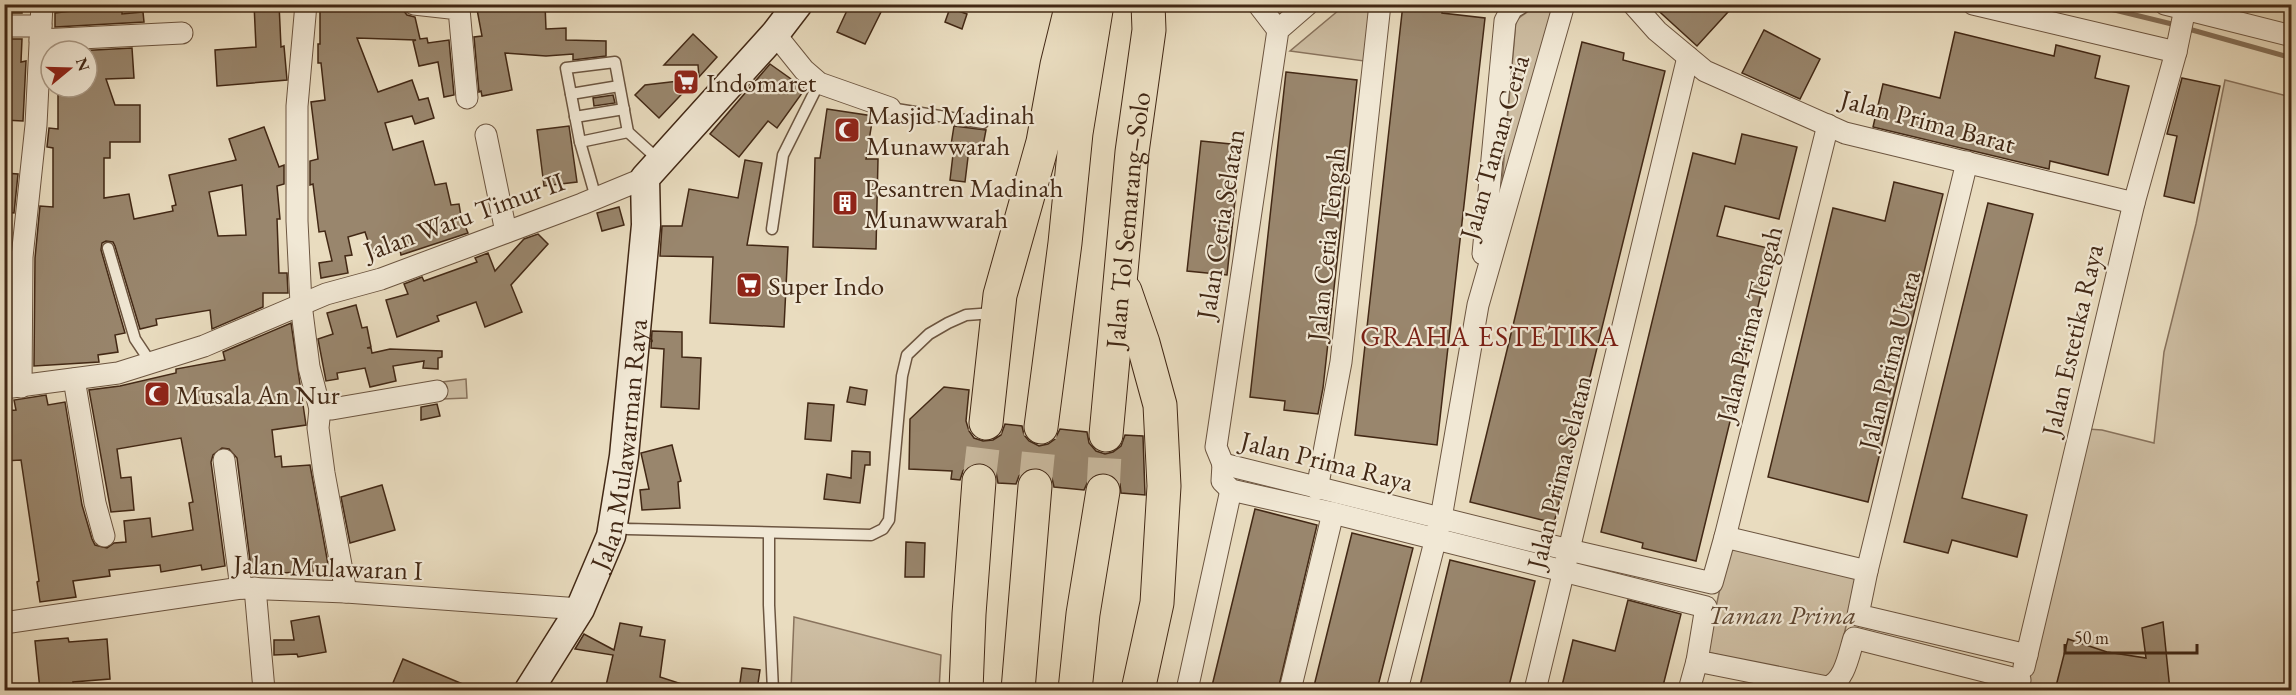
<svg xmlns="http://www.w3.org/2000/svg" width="2296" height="695" font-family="'EB Garamond',serif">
  <rect width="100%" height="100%" fill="#e9dcbf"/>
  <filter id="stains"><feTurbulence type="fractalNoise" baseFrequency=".00333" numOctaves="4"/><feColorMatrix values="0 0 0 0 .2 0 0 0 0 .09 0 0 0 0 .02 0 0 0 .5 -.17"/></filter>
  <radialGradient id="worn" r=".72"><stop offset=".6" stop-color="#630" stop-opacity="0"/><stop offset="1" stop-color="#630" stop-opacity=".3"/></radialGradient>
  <g fill="#cdbda2" stroke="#88725c" stroke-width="1.5">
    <path d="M1345,5H1371L1364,61L1290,51Z"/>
    <path d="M1537,5H1557L1498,229L1516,20Z"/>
    <path d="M2225,80L2291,97V690H2025L2088,429L2102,430L2154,443L2164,352L2196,224Z"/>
    <path d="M466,379L467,398L443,399L442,382Z"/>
    <path d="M1729,548L1857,577L1834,680L1706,652Z"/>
    <path d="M794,617L941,655L939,690H791Z"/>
  </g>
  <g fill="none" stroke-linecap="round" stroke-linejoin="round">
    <g stroke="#846f58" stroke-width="5">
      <path d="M2090,4L2176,25"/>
      <path d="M2185,28L2292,58"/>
    </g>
  </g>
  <g fill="#99866d" stroke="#422815" stroke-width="1.5" fill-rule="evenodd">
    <rect x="4" y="4" width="18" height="9"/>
    <path d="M87,4H122V14L143,12L144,22L55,27V13L87,9Z"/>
    <path d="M254,4H279L281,47L284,46L287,80L217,86L215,50L256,47Z"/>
    <path d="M320,4H362V9L403,10L407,15L415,17L420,39L427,38L428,43L449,40L454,95L444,97L438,62L419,66L413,41L416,40L357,38L378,92L412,80L419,100L428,98L434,118L415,124L412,116L385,123L393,150L423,141L435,185L446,183L451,205L459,204L461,216L468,233L401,255L400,250L372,253L365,232L348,237L352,255L345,256L348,273L321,278L319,263L332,261L325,231L319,232L313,184L310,185V161L318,159L311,102L325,100L321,63H318V44H320Z"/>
    <path d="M476,4H545L546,29L566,28V40L606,41V56L573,60V54L546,56L505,53L512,90L482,96L481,91L479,92L474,37L482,36Z"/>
    <path d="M850,4H885L865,44L837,32Z"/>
    <path d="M1403,4H1443L1442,13L1485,18L1437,445L1355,435Z"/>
    <path d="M1651,4H1720L1728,12L1697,46Z"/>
    <path d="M950,8L967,14L962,29L945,22Z"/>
    <path d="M1764,30L1820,59L1800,99L1742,73Z"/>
    <path d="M1955,32L2054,56L2056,45L2100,56L2095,78L2129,86L2108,175L2050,161L2049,169L1873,127L1883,84L1940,98Z"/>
    <path d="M693,34L717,57L699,77L698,65H664Z"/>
    <path d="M4,39H22L21,62L26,61L23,121L4,120Z"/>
    <path d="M1582,42L1624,53L1623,60L1665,71L1554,523L1470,502Z"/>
    <path d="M132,48L134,78L106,79L115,105H140V142H110V158H104V198L129,194L134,219L173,211L172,206L176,205L169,175L236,160L229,139L264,127L279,167L284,165V184L277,186L280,219H277L279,273H287L288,293H263V307L212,329L210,310L156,319L157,325L140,329L115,246L113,242L106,241L102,243L101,250L125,333L115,335L118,352L98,355L99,362L34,366L35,258L40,206L53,207V148L47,147L49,128L58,129V87H87V51H76ZM242,185L246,235L218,236L209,192Z"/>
    <path d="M770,64L805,89L777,128L768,121L739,157L710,134Z"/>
    <path d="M1286,72L1357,80L1323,388L1318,414L1284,410L1285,401L1250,397Z"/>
    <path d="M2182,78L2220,86L2194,203L2164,196L2177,136L2167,134Z"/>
    <path d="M696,79L659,118L635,95L645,85Z"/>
    <path d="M613,95L615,103L594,106L593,98Z"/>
    <path d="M827,109L873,116L866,159H878L876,249L813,247L815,158H820Z"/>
    <path d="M569,126L577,182L544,186L537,130Z"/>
    <path d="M954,126L986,130L982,151L969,149L965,182L950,180L954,146L951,145Z"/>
    <path d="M1742,134L1797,147L1779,219L1725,206L1717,236L1772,249L1696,561L1642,548L1643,543L1601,532L1693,153L1735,164Z"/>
    <path d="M1201,141L1241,145L1227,275L1187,271Z"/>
    <path d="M745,160L762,163L747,245L788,247L784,327L710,323L713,257L660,256L662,226H682L689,189L738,198Z"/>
    <path d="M4,173L18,174L14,213L4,212Z"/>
    <path d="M1894,182L1943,194L1868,502L1768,477L1833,208L1885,221Z"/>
    <path d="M1988,203L2033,214L1962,498L2027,515L2017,557L1952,540L1948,553L1904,542Z"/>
    <path d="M619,207L624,225L602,231L597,213Z"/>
    <path d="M538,234L548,244L511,285L522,312L485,327L476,302L437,316L439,321L397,337L386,300L408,294L404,284L422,277L424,281L477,262L475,258L488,253L495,271L524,239Z"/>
    <path d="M9,259L8,368H4V260Z"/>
    <path d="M356,305L362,328L367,327L371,347L367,348H371L372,353L390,349L442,351V357L438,358V369L423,368L424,361L393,366L396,381L370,387L365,368L337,373L338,379L326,381L318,339L333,334L327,313Z"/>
    <path d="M291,323L306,425L272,430L275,457L281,456L282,467L310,465L328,564L312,566L313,571L282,573L281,565L251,568L237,458L229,449L222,448L213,455L211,462L225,566L202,570L201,565L161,572L160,565L109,570L110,576L73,581L76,597L40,602L37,582L39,581L21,460L4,461V411L16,410L14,400L46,395L48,405L65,402L82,505L92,539L95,545L107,548L114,543L126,542L124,521L150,518L152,537L193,530L189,503L193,502L181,438L117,449L121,478L131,477L134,510L111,512L89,390L120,386L176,373V369L225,360L223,352Z"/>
    <path d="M652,331L682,332V357L701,358L699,409L661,407L664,349L651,348Z"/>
    <path d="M850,387L867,390L865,405L847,402Z"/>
    <path d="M944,387L969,390L966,421L969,431L974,438L983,441L993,440L1001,435L1005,424L1022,426L1024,435L1029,441L1039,446L1048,444L1055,439L1060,429L1087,432L1089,443L1096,451L1105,454L1113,452L1121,446L1125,435L1143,436L1145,495L1121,493L1120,484L1115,477L1105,472L1096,474L1089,479L1084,490L1054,487L1052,478L1046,471L1037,467L1027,469L1019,476L1016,484L998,483L996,472L989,465L981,462L970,464L963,471L960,480L951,479L952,471L909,469L910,419Z"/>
    <path d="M808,403L834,405L831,441L805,439Z"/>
    <path d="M437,404L440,416L421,420V407Z"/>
    <path d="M672,445L681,481L678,482L680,508L642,510L640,490L649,489L641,453Z"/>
    <path d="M852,451L870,452V465H865L860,503L824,499L827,474L851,478Z"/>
    <path d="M382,485L395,530L350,543L341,497Z"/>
    <path d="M1255,509L1317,525L1278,690H1211Z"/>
    <path d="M1352,533L1413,548L1377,690H1313Z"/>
    <path d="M906,542L925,543L924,577H905Z"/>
    <path d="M1450,560L1535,581L1508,690H1419Z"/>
    <path d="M1628,600L1681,614L1662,690H1561L1573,640L1615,651Z"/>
    <path d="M319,616L326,652L298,657L297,654L274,655V640H294L291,621Z"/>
    <path d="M2163,622L2170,690H2055L2068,639L2107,652L2146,658L2142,628Z"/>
    <path d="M620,623L642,627L640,636L665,640L660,677L691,687V690H605L613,655L575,649L584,634L614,650Z"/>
    <path d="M68,638L69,642L107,639L110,679L73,682L74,690H40L35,641Z"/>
    <path d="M403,659L477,690H390Z"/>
    <path d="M742,668L760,670L757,690H739Z"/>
  </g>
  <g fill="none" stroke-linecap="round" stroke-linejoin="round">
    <g stroke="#c8b89d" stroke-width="33" stroke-dasharray="33 16" stroke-linecap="butt">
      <path d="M979,481L986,423"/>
      <path d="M1035,486L1041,427"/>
      <path d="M1103,491L1106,435"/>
    </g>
    <g stroke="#6c5540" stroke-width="13">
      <g id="lane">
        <path d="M571,94L619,86"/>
        <path d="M890,108L983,123"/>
        <path d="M575,117L624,109"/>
        <path d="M580,142L628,132"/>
        <path d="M596,198L580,142L566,68L615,62L628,132L660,161"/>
        <path d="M772,229L783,155L819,83"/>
        <path d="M108,248L135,339L151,363"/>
        <path d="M613,526L628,529L871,535L883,529L889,520L902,376L907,355L929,334L948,323L966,315L994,313"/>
        <path d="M769,533V605L773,690"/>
      </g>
    </g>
    <g stroke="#6c5540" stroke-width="23">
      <g id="street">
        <path d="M306,4L297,106V221L301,304L309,367L320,409H332L437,391"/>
        <path d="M414,4L459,9L467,98"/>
        <path d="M1258,4L1278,30"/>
        <path d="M1633,4L1657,31L1705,71L1845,133L2134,203"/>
        <path d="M1973,4L2176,52"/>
        <path d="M2165,4L2292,36"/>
        <path d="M4,26H41"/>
        <path d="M775,34L804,70L819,83L890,108"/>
        <path d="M40,40L182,33"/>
        <path d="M486,135L506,232"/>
        <path d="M1483,254L1505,21L1512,8L1519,4"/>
        <path d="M74,379L95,503L104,536"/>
        <path d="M21,387L22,257L36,125L42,4"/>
        <path d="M4,388L118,373L204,346L326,294L381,279L582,204L645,178"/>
        <path d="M320,409L318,428L324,473L346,592"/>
        <path d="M224,460L241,588"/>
        <path d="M1223,464L1222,481L1231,490L1333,513L1706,607L1697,661L1827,687C1845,682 1849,653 1854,638L2020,680"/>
        <path d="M1223,464L1569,550L1712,583L1725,537L1867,571L1858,615L2027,655"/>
        <path d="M1223,464L1216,447L1278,30L1308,4"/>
        <path d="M1317,489L1341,362L1380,4"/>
        <path d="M1725,537L1828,125"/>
        <path d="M1867,571L1967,162"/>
        <path d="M255,588L264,690"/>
        <path d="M4,623L241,588L346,592L580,609"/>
        <path d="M2024,667L2134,203L2176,52L2186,4"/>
        <path d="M1187,690L1231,490"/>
        <path d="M1290,690L1333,513"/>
        <path d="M1397,690L1441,518L1478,305L1564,4"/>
        <path d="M1535,690L1688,57"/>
        <path d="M1689,690L1697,661"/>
      </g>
    </g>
    <g stroke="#422815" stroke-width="31">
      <g id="secondary">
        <path id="s1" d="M529,690L580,609L611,536L624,456L646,225L645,178L775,34L798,4"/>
      </g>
    </g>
    <g stroke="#422815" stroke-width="35">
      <g id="highway">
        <path d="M1125,291L1143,343L1160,405L1164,486L1157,603L1138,690"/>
        <path d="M986,423L1000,295L1043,142L1057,65L1072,4"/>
        <path d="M1041,427L1065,243L1076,133L1097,4"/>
        <path id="s2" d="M1106,435L1132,152L1149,30L1148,4"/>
        <path d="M966,690L969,614L979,481"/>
        <path d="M1018,690L1035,486"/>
        <path d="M1075,690L1083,614L1103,491"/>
      </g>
    </g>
    <use href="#lane" stroke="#f1e8d5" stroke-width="10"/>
    <use href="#street" stroke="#f1e8d5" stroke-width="21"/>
    <use href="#secondary" stroke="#f1e8d5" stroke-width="28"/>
    <use href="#highway" stroke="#e9dcbf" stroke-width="33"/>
  </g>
  <defs>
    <g id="supermarket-square" transform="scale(1.35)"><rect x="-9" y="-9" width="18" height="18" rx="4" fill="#8f2418" stroke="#f1e8d5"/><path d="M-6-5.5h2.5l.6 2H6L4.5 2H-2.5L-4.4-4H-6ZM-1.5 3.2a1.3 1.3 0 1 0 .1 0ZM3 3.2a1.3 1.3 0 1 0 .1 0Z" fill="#fff"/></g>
    <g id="mosque-square" transform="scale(1.35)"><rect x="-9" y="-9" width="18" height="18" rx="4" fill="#8f2418" stroke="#f1e8d5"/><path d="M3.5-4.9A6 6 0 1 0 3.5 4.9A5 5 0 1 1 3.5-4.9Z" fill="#fff"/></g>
    <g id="building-square" transform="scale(1.35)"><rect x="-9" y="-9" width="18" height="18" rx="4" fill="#8f2418" stroke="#f1e8d5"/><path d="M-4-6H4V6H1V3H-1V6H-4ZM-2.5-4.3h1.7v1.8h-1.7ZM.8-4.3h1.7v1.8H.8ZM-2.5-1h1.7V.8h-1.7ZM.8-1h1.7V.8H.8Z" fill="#fff"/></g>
  </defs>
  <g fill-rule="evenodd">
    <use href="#supermarket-square" x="686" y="82"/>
    <use href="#mosque-square" x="847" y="130"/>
    <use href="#building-square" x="845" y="203"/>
    <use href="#supermarket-square" x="749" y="285"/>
    <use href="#mosque-square" x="157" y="394"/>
  </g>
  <g text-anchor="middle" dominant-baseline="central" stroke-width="4.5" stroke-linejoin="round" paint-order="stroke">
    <g font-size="27" fill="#422815" stroke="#f1e8d5" text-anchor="start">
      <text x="706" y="82">Indomaret</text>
      <text x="866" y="114">Masjid Madinah<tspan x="866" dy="31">Munawwarah</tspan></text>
      <text x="864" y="187">Pesantren Madinah<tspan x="864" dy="31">Munawwarah</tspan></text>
      <text x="768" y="285">Super Indo</text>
      <text x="176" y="394">Musala An Nur</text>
    </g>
    <g font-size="27" fill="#422815" stroke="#f1e8d5">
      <text transform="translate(1928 121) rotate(15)">Jalan Prima Barat</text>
      <text transform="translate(1494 147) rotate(-74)">Jalan Taman Ceria</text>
      <text transform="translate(464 216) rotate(-20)">Jalan Waru Timur II</text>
      <text stroke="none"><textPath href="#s2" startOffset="216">Jalan Tol Semarang–Solo</textPath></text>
      <text transform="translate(1220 224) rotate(-81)">Jalan Ceria Selatan</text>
      <text transform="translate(1326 244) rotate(-84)">Jalan Ceria Tengah</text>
      <text transform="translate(1749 324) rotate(-76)">Jalan Prima Tengah</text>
      <text transform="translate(2072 340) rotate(-77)">Jalan Estetika Raya</text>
      <text transform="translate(1889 360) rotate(-76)">Jalan Prima Utara</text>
      <text stroke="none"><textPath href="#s1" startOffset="267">Jalan Mulawarman Raya</textPath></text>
      <text transform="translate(1327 461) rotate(14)">Jalan Prima Raya</text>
      <text transform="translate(1559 472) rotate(-76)">Jalan Prima Selatan</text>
      <text transform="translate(328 567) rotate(2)">Jalan Mulawaran I</text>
    </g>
    <g font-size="27" font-style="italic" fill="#5e4631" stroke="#f1e8d5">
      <text x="1782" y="614">Taman Prima</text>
    </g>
    <g font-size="28" letter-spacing="1.5" fill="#7a1f14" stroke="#f1e8d5">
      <text x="1490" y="336">GRAHA ESTETIKA</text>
    </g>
  </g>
  <rect width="2296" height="695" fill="none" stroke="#e9dcbf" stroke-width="24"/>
  <rect x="6" y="6" width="2284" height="683" fill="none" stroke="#422815" stroke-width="3"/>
  <rect x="12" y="12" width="2272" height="671" fill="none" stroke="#422815" stroke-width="1.5"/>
  <g transform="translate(69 69) rotate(71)"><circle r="28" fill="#f1e8d5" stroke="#ab9b88" stroke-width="1.5"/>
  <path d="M0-4.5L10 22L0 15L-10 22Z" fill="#8f2418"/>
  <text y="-9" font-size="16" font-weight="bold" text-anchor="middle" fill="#422815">N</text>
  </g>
  <path d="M2065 644v9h132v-9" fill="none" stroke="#422815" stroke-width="3"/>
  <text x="2074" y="644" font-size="18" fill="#422815" stroke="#f1e8d5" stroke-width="4.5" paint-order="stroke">50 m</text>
  <rect width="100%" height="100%" filter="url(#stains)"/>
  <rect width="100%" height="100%" fill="url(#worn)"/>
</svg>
